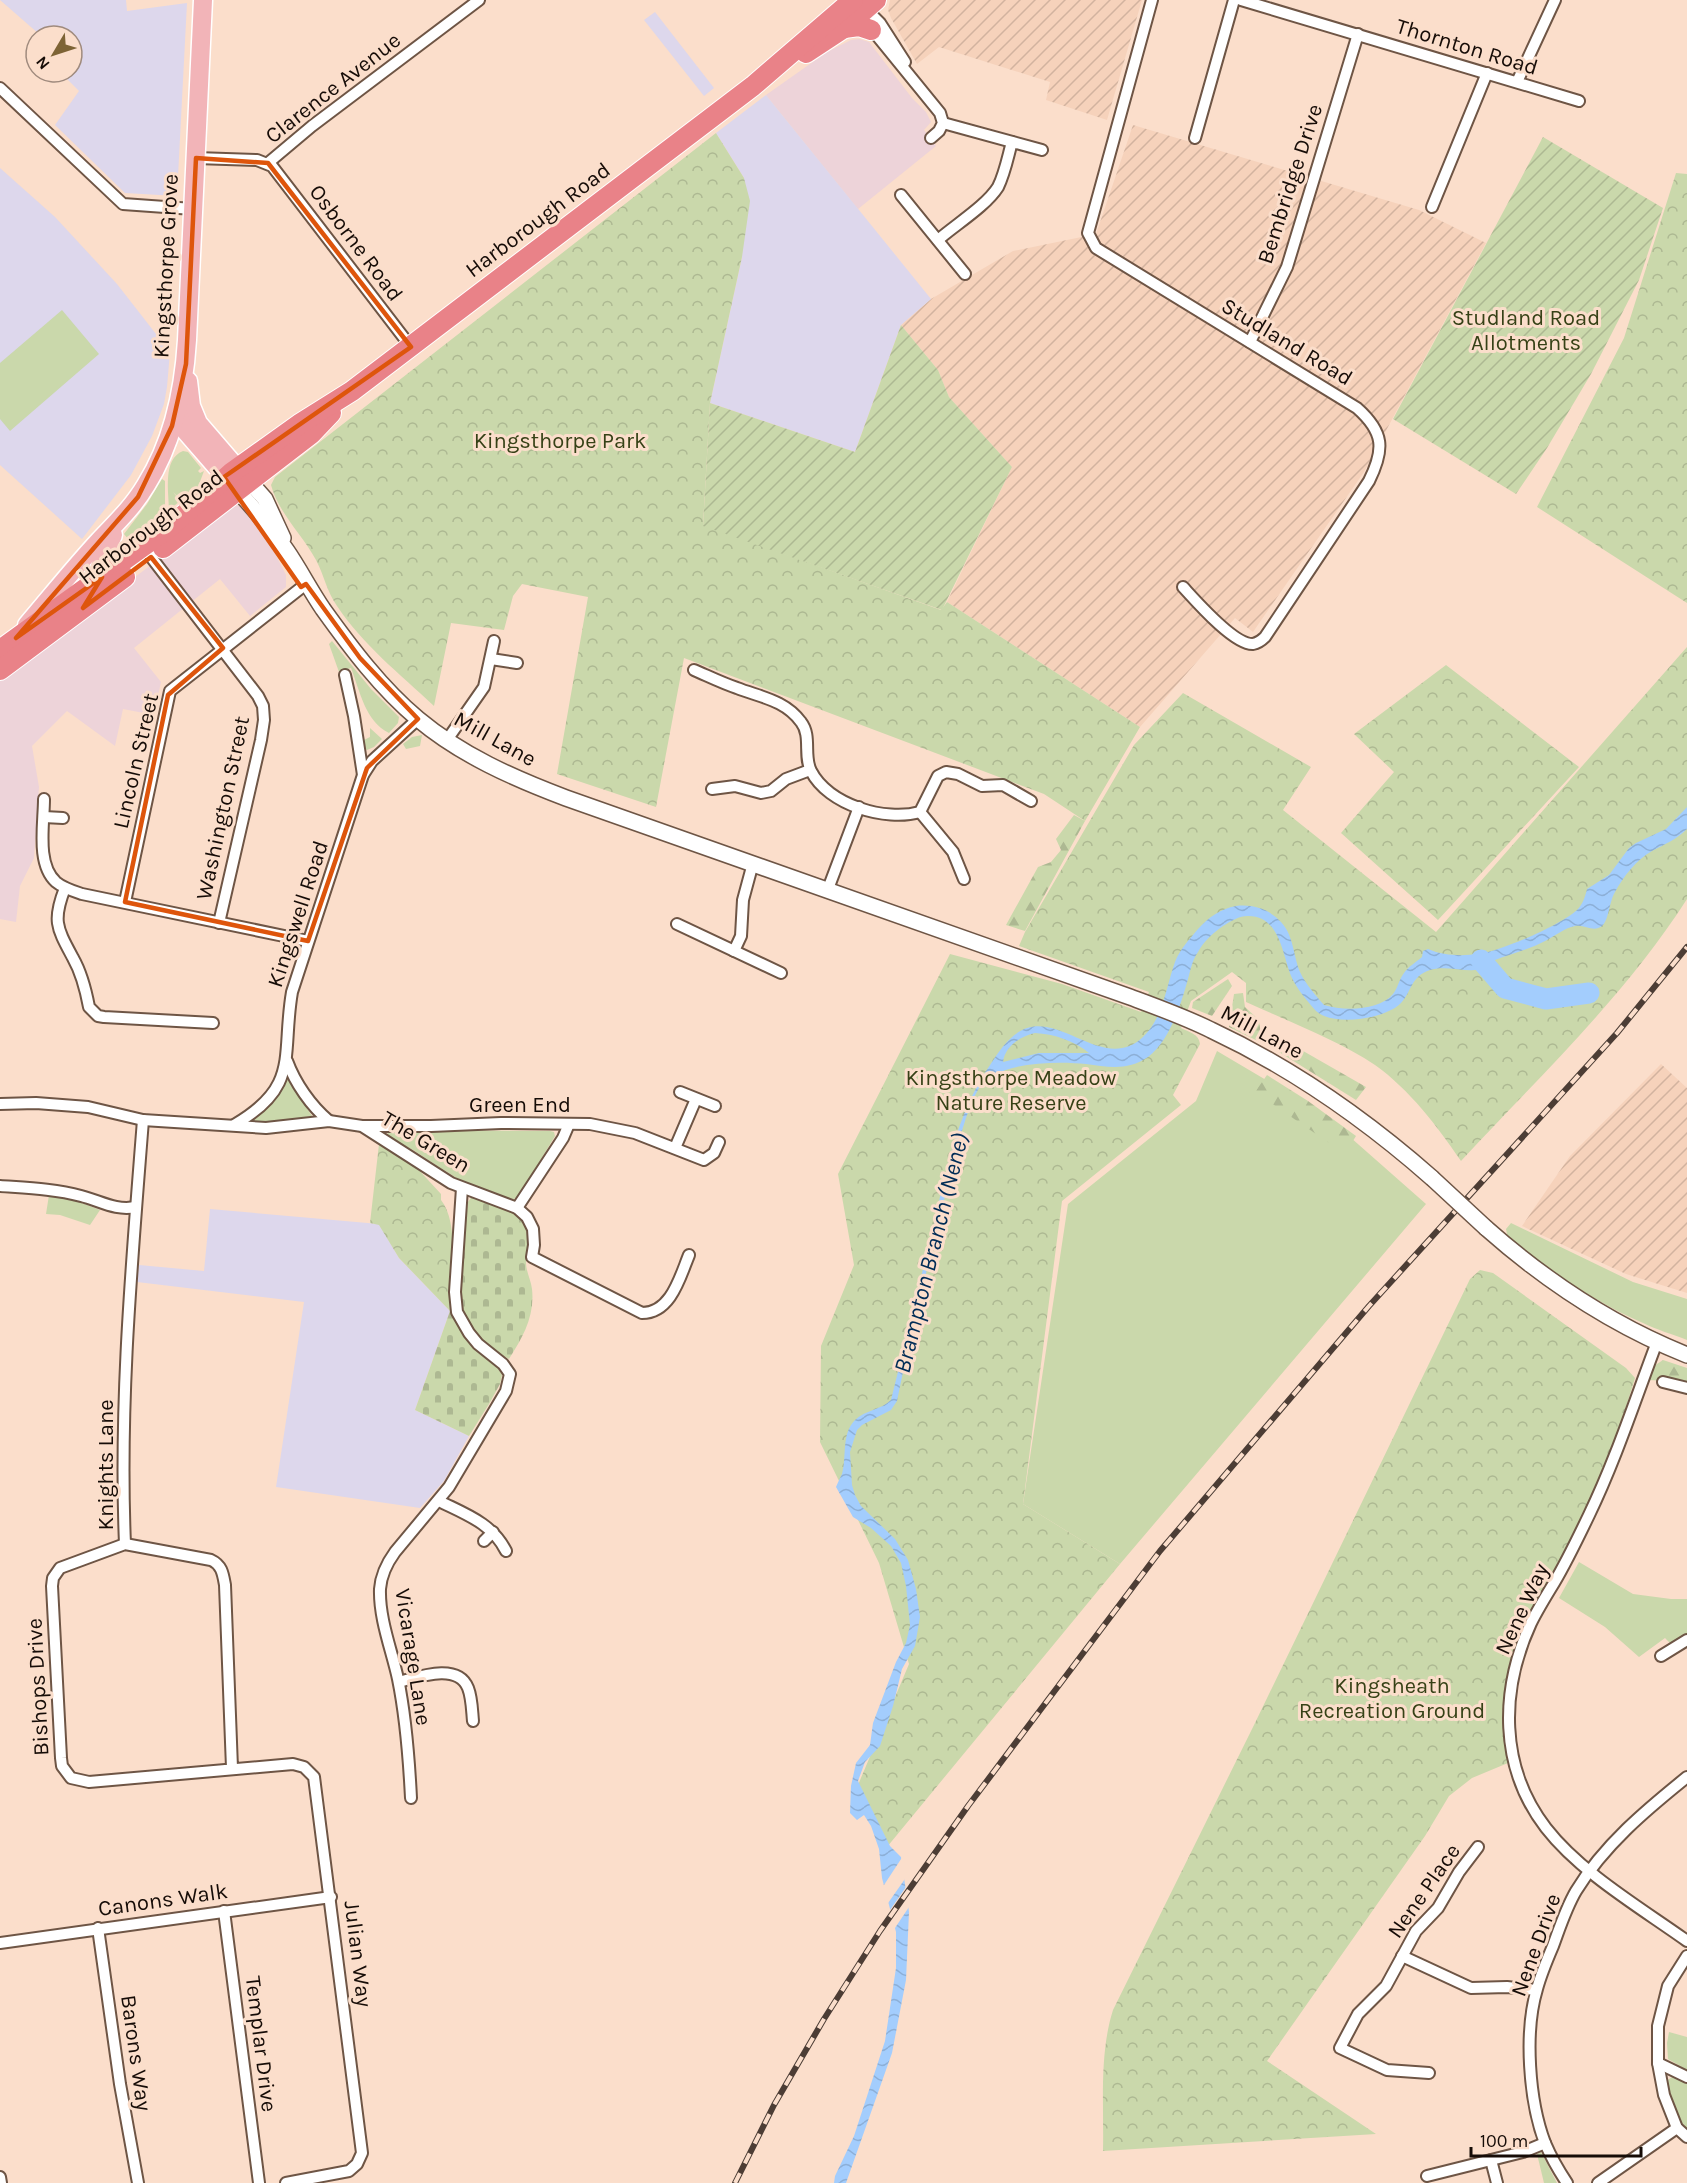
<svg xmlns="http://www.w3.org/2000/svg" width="1687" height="2183" font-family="Karla,sans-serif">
  <defs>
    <pattern id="industrial-furrows" width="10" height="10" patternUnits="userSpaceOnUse" patternTransform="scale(1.5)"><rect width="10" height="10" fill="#f6d2bb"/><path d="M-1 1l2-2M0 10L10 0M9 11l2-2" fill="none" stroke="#d2b39f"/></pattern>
    <pattern id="forest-firs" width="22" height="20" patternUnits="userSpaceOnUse" patternTransform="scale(1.5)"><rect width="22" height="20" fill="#cad8ab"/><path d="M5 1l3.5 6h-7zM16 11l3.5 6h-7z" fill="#adb892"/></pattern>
    <pattern id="cemetery-stones" width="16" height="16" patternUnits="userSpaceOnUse" patternTransform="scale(1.5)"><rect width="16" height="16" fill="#cad8ab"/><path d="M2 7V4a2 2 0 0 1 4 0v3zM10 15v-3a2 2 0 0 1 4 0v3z" fill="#adb892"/></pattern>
    <pattern id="park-crowns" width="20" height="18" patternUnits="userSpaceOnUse" patternTransform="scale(1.5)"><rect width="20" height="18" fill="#cad8ab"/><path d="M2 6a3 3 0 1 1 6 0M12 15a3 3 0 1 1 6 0" fill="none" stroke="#adb892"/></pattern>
    <pattern id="garden-furrows" width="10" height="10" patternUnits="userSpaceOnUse" patternTransform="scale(1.5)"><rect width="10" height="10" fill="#cad8ab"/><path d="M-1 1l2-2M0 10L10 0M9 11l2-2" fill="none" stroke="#adb892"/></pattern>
    <pattern id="water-waves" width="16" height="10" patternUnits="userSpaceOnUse" patternTransform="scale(1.5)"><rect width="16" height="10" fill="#a3cdfd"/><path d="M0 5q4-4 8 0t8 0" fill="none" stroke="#8cafd7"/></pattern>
  </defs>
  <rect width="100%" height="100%" fill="#fbdecb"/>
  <g fill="#edd3d9">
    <path d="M859,39L869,42L912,98L926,112L931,122L924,130L936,146L858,209L766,95L827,52L851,40Z"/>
    <path d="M233,504L243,507L265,534L286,575V587L250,616L220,579L134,648L161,682L154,715L123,709L115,746L67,711L32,746L39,787L34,858L20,886L16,922L0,919V681L41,647Z"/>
  </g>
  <g fill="url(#industrial-furrows)">
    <path d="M890,0H1142L1107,120L1046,100L1050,82L939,47L917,64L891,18L888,10Z"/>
    <path d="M1133,125L1419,210L1486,243L1364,472L1253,632L1235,618L1140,727L947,602L1012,467L949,397L938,370L901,325L931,299L1013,251L1096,234Z"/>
    <path d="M1661,1064L1687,1088V1293L1626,1274L1522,1226L1570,1156Z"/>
  </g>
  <g fill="#ddd7ec">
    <path d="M0,0H126L127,11L187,3L177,196L125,193L55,125L79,91L60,72H72V36H38L39,34Z"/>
    <path d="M655,12L714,88L704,96L644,20Z"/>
    <path d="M766,95L931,299L901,325L855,452L710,403L742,257L744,178L716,133Z"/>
    <path d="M0,168L55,217L117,284L170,352L167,387L164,404L152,436L131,475L82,539L0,465Z"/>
    <path d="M210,1209L379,1224L399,1258L450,1311L415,1410L469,1436L444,1481L420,1508L276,1487L304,1302L137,1282L139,1265L204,1271Z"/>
  </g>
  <g fill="#cad8ab">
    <path d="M62,310L99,354L10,431L0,419V363Z"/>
    <path d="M183,451L188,452L201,468L198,471L200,473L204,471L198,487L181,500L173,492L180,501L169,510C169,493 162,459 183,451Z"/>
    <path d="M162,479L165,481V513L129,540L124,534L147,504Z"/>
    <path d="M332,641L371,689L399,717L398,723L389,733C365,721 360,691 351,668L339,672L329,644Z"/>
    <path d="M370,728L382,739L374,747L367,750L362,746V741L370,737Z"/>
    <path d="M422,735L420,746L406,749L403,744L412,737Z"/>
    <path d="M1217,1051L1325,1115L1426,1204L1120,1564L1023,1504L1068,1204L1196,1101Z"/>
    <path d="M288,1079L312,1116L268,1123L252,1122L274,1102Z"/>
    <path d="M391,1130L550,1131L554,1132L555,1136L519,1196L512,1200C475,1193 444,1170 413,1150C405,1145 390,1141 387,1132Z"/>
    <path d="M49,1195L69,1198L100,1210L90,1225L60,1215L46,1214Z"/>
    <path d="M1511,1223L1633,1282L1687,1299V1340C1672,1334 1657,1330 1643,1323C1594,1302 1550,1270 1508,1239L1506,1229Z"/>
    <path d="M1579,1562L1633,1594L1671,1599H1687V1634L1672,1645L1665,1638L1639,1657L1605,1627L1559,1598Z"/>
    <path d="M1669,2032L1687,2037V2070L1668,2059L1667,2043Z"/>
    <path d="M1672,2077L1680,2078L1687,2084V2129L1676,2115L1665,2082Z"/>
    <path d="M1541,2152L1557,2183H1544L1537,2154Z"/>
  </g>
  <g fill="url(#forest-firs)">
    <path d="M1074,815L1085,821L1025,931L1006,925L1038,867L1051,862L1061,850L1056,839Z"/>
    <path d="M1228,979L1232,986L1212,1016L1192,1008L1193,1002Z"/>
    <path d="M1243,993L1245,1007L1259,1020L1262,1043L1229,1027L1234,994Z"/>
    <path d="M1284,1040L1366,1087L1356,1100L1279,1052Z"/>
    <path d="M1267,1075L1308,1101L1356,1136L1345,1154L1255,1092Z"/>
    <path d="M1663,1360L1687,1368V1386L1668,1381L1648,1380L1654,1366Z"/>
  </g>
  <g fill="url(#cemetery-stones)">
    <path d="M472,1196C487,1201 511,1208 522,1221C531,1232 526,1249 526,1262C526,1272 531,1280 532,1289C535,1316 523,1337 509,1359C462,1332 457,1309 462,1258C464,1239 466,1221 468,1202Z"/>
    <path d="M450,1311L463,1334L475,1348L497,1366L502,1375L500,1384L489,1404L469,1436L415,1410Z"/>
  </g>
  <g fill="url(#park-crowns)">
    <path d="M716,133L744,178L750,201L742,257L710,403L703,525L941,610L947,602L1140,727L1085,821L1044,794L684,658L656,807L557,774L588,597L522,584L513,596L504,630L451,623L434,706C400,674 363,645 337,606C327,592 324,575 316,560C302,534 279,514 271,485L275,477Z"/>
    <path d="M1676,173L1687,174V603L1537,507L1624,338Z"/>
    <path d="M1687,647V899C1625,996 1539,1077 1461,1161C1437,1126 1410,1090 1375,1065C1338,1040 1287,1021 1246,1002V983L1232,972L1191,1001L1181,1028C1189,1032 1199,1034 1200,1044L1173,1095L1181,1105L1062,1201L1023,1504L1120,1564L887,1847L858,1785L909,1664L879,1563L820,1442L821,1346L854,1265L838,1174L950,954L1062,984L1141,1012L1149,992L1019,946L1025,932L1134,745L1183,693L1311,767L1283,810L1436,932Z"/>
    <path d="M1446,665L1579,767L1438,920L1341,833L1394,772L1354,734Z"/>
    <path d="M379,1144L417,1168L441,1194V1200C460,1223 451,1281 450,1311L399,1258L379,1225L370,1223Z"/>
    <path d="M1480,1270L1493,1273L1626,1368L1635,1378C1621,1425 1605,1471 1584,1515C1554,1576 1508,1634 1504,1703C1502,1723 1505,1743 1508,1763L1472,1778L1449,1796L1425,1836L1267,2061L1376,2134L1103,2151C1104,2105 1099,2054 1113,2010L1254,1725L1470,1279Z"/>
  </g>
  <g fill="url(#garden-furrows)">
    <path d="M1543,137L1663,208L1639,280L1591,374L1547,448L1516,494L1393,419Z"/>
    <path d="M901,325L938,370L949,397L1012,467L942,610L703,526L710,403L855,452Z"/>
  </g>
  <path fill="url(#water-waves)" fill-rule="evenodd" d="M1687,807V829C1676,840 1665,844 1652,851C1637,859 1623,877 1615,892C1609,902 1609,920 1602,926C1593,933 1585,924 1575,926C1565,928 1556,935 1547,940C1531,949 1511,954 1495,960C1481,980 1450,963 1430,970C1411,976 1412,991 1401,1003C1386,1019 1333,1027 1316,1011C1308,1002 1297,989 1292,978C1282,956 1281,916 1248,916C1239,916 1231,921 1223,926C1214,932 1203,942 1198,952C1191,962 1190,974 1186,986C1179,1010 1168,1042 1148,1057C1128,1071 1108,1067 1086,1064C1059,1061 996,1061 979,1088C968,1107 962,1131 956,1152L910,1338L897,1401L891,1410L862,1425L857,1430L850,1452L852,1485L855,1495L861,1506L895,1539L908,1560L916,1589L920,1617L915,1646L902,1669L893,1706L880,1746L865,1762L858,1781L890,1846L901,1857L909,1912L906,1980L892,2053L846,2183H834L835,2176L854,2136L885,2041L896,1968V1932L882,1878L879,1849L871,1826L864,1815L857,1820L850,1813L851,1786L856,1763L870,1745L873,1723L896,1662L906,1643L910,1625L906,1586L901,1563L891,1546L871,1528L853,1517L836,1487C838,1482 840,1478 842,1474C847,1457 841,1434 855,1420C865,1410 881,1410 891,1400C904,1348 916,1297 929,1245C945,1180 953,1118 992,1062C1001,1048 1012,1033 1027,1028C1064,1016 1106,1072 1143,1037C1163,1018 1166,987 1175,962C1180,949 1189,940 1198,929C1209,917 1220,909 1236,906C1253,904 1269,909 1281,922C1294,936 1293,955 1300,972C1305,983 1316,996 1324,1005C1344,1011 1379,1011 1393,994C1398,988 1399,979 1404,973C1408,967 1416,962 1422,957L1423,951L1428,949C1444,956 1462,956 1479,954C1501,951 1561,925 1577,910C1583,904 1585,897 1587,889L1609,875L1629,848L1636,843L1666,829ZM1035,1033C1054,1034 1075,1041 1089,1053H1039L1003,1062C1005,1046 1021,1036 1035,1033Z"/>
  <g fill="#fbdecb">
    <path d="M903,1856L907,1876L886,1906L882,1888Z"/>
    <path d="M908,1884L911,1904L893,1931L888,1913Z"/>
  </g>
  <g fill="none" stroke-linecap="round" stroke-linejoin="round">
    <path stroke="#a3cdfd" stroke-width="21" d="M1481,960L1505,988L1546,999L1589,993"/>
    <g stroke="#6e5545" stroke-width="14">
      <g id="street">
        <path d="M1152,0L1088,233L1096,248L1357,408C1384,432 1385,449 1369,481L1265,637C1262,640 1258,643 1253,644C1234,645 1195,600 1183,587"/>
        <path d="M1241,0L1579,101"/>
        <path d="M866,9L880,23L905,62"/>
        <path d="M870,27L940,113L943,123L939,131L931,138"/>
        <path d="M1517,82L1555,0"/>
        <path d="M0,88L123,204L193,209"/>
        <path d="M943,123L1042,150"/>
        <path d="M1195,138L1234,0"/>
        <path d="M196,158L257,160L272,166L411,347"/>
        <path d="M268,163L312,126L479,0"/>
        <path d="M901,195L965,274"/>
        <path d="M1432,207L1487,73"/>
        <path d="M938,240C955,225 986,206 998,187C1005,173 1008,156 1012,142"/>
        <path d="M1250,342L1287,267L1358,34"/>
        <path d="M151,557L258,696L263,706L264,720L261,740L219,923"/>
        <path d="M491,659L517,663"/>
        <path d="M694,670C708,676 722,683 737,688C760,697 785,700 801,722C812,736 803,756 811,771C828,805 886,822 920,812L938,776L946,772L958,774L982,786L1003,785L1031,801"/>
        <path d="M345,675L354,716L363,775"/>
        <path d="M447,740L484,687L494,641"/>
        <path d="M712,789L735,786L761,793L771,791L786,779L810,770"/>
        <path d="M44,799C44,824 36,864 56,882C63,888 73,891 82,894L308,941"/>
        <path d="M920,812L953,852L964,879"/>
        <path d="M44,817L63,818"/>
        <path d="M65,888C52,921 57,928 73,958C81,972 86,991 89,1007L98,1016L104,1017L213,1023"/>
        <path d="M828,889L859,807"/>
        <path d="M125,902L170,691L306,584"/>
        <path d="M677,924L781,973"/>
        <path d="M734,951L741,936L743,900L753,863"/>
        <path d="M287,1061C295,1083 311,1106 329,1121"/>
        <path d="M680,1092L715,1106"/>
        <path d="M0,1104L36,1103L88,1107L143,1120L266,1128L329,1121L362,1126L451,1183L517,1208L527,1217L533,1229L534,1245L532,1257L642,1313C671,1313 680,1277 689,1255"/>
        <path d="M234,1125C301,1086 281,1056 292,992L363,775L372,761L418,719"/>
        <path d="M362,1126H431L501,1123L590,1124L635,1133L704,1160L714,1153L719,1142"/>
        <path d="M675,1148L696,1099"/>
        <path d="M0,1186C27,1188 55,1189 81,1196C101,1201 115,1211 136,1207"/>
        <path d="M517,1208L563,1138L569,1124"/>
        <path d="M1657,1342C1635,1400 1616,1459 1589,1515C1578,1538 1567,1561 1554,1583C1546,1596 1538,1609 1531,1623C1500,1690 1499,1767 1546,1828C1581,1873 1641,1908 1687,1941"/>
        <path d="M1663,1382L1687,1388"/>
        <path d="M439,1501C465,1514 492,1523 506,1551"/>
        <path d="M484,1541L493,1532"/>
        <path d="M125,1544C119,1402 132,1261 143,1120"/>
        <path d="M1661,1656L1687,1640"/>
        <path d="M399,1682C418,1677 458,1662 468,1688C472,1698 472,1711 473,1721"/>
        <path d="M232,1768L225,1585C223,1574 222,1565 211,1560L125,1544L60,1568L53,1578L52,1586L61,1758L62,1766L71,1778L89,1782L293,1764L304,1767L314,1777L362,2153L357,2164L349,2171L286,2183"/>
        <path d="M411,1798C409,1758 406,1718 398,1679C392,1651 379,1619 380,1589C381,1575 387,1563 395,1552L449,1487L506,1391L510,1374L503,1364L478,1344L469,1333L457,1312L455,1292L462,1188"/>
        <path d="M224,1911L259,2183"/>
        <path d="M98,1928L120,2084L138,2183"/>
        <path d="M0,1943L331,1897"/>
        <path d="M1402,1956L1471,1988L1507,1987L1536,1990"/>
        <path d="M1687,1956L1668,1986L1658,2026V2063L1664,2095L1677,2128L1687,2137"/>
        <path d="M1658,2063L1687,2077"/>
        <path d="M1429,2073L1387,2070L1340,2048L1358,2014L1386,1986L1416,1931L1438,1908L1459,1872L1478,1847"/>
        <path d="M1491,2160L1497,2183"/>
        <path d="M1427,2176L1523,2152L1545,2143"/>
        <path d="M0,2177L1,2183"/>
        <path d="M1567,2183C1559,2171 1551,2157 1545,2143C1529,2101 1524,2032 1537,1989C1541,1974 1547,1960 1553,1946C1560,1927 1566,1908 1576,1891C1604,1845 1646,1810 1687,1777"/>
        <path d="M1598,2183L1677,2128"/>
      </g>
    </g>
    <g stroke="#6e5545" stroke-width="18">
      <g id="secondary">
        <path d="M241,481L250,482L265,499L283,538"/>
        <path d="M238,491C255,510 273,530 287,551C300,570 310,590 323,609C351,648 381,688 418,719C461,755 513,778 566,798L1130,997C1157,1007 1185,1017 1211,1030C1292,1068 1365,1119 1432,1178"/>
        <path d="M1486,1228C1547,1282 1612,1325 1687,1355"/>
      </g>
    </g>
    <g stroke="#fff" stroke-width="21">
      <g id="primary">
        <path d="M188,381L191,406L198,423L247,480"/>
        <path d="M177,410L183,428L236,489"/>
        <path d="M94,587L103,557L113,535"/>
        <path d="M27,625C51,597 74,568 99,541C116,523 133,507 146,485C173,442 184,389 187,340L203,0"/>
      </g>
    </g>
    <g stroke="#fff" stroke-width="22">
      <g id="highway">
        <path d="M844,28L859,26L871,30"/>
        <path d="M806,53L844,28L876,0"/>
        <path d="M163,548L311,434L331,413"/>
        <path d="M0,650L170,527L231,473L301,423L352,391L711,118L753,86L853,0"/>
        <path d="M0,670L125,577"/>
      </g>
    </g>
    <use href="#street" stroke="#fff" stroke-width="10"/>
    <use href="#secondary" stroke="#fff" stroke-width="15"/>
    <use href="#primary" stroke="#f2b4b8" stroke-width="18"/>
    <use href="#highway" stroke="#e98288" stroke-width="20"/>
    <g stroke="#4c3d35" stroke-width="6">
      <path id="rail" d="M735,2183L774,2105L824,2019L880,1931L968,1806L1160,1551L1369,1306L1617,1033L1687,947"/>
    </g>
    <use href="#rail" stroke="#fbdecb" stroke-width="4" stroke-dasharray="11" stroke-linecap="butt"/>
    <g stroke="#6e5545" stroke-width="18" stroke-linecap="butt">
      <path id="secondary-bridge" d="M1432,1178L1486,1228"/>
    </g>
    <use href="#secondary-bridge" stroke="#fff" stroke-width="15"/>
  </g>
  <path fill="none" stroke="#de550c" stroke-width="4.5" stroke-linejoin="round" d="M196,158L268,163L411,347L224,477L301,587L306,584L360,658L418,719L367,768L308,941L125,902L168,695L223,648L151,557L83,608L102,577L16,638L138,497L172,426L186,364Z"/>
  <g text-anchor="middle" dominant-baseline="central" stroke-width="6" stroke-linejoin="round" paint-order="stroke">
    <g font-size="22" fill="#160c07" stroke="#fbdecb">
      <text transform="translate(1467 47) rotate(17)">Thornton Road</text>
      <text transform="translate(333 88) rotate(-38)">Clarence Avenue</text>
      <text transform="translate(1290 184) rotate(-72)">Bembridge Drive</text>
      <text transform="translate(538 220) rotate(-37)">Harborough Road</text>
      <text transform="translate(356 243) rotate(53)">Osborne Road</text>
      <text transform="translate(166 266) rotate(-87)">Kingsthorpe Grove</text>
      <text transform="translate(1287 342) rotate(31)">Studland Road</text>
      <text transform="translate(151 527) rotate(-37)">Harborough Road</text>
      <text transform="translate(495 739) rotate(29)">Mill Lane</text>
      <text transform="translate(136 761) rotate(-77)">Lincoln Street</text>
      <text transform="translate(223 808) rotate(-78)">Washington Street</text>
      <text transform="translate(298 914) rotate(-72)">Kingswell Road</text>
      <text transform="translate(1262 1032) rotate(28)">Mill Lane</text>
      <text x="520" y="1105">Green End</text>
      <text transform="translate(426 1142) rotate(31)">The Green</text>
      <text transform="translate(106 1465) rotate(-90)">Knights Lane</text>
      <text transform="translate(1522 1609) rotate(-65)">Nene Way</text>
      <text transform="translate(413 1657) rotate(81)">Vicarage Lane</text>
      <text transform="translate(38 1687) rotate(-93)">Bishops Drive</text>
      <text transform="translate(1424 1891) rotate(-55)">Nene Place</text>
      <text transform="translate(163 1900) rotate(-8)">Canons Walk</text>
      <text transform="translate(1536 1945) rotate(-70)">Nene Drive</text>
      <text transform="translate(358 1954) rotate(83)">Julian Way</text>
      <text transform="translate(261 2044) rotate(83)">Templar Drive</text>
      <text transform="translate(136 2053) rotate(82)">Barons Way</text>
    </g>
    <g font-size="22" fill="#364116" stroke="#fbdecb">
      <text x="1526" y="318">Studland Road<tspan x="1526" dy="25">Allotments</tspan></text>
      <text x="560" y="441">Kingsthorpe Park</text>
      <text x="1011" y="1078">Kingsthorpe Meadow<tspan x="1011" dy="25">Nature Reserve</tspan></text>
      <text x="1392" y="1686">Kingsheath<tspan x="1392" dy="25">Recreation Ground</tspan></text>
    </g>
    <g font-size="24" font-style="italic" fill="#002c56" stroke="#fbdecb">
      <text transform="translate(931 1253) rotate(-76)">Brampton Branch (Nene)</text>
    </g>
  </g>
  <g transform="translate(54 54) rotate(231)"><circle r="28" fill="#fbdecb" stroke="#9f8a7d" stroke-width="1.5"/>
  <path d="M0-4.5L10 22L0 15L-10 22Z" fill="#7d6335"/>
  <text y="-9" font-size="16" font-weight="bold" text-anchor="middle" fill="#160c07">N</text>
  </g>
  <path d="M1471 2147v9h170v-9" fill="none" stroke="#160c07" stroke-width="3"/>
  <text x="1480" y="2147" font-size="18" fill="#160c07" stroke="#fbdecb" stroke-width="4.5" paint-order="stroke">100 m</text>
</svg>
